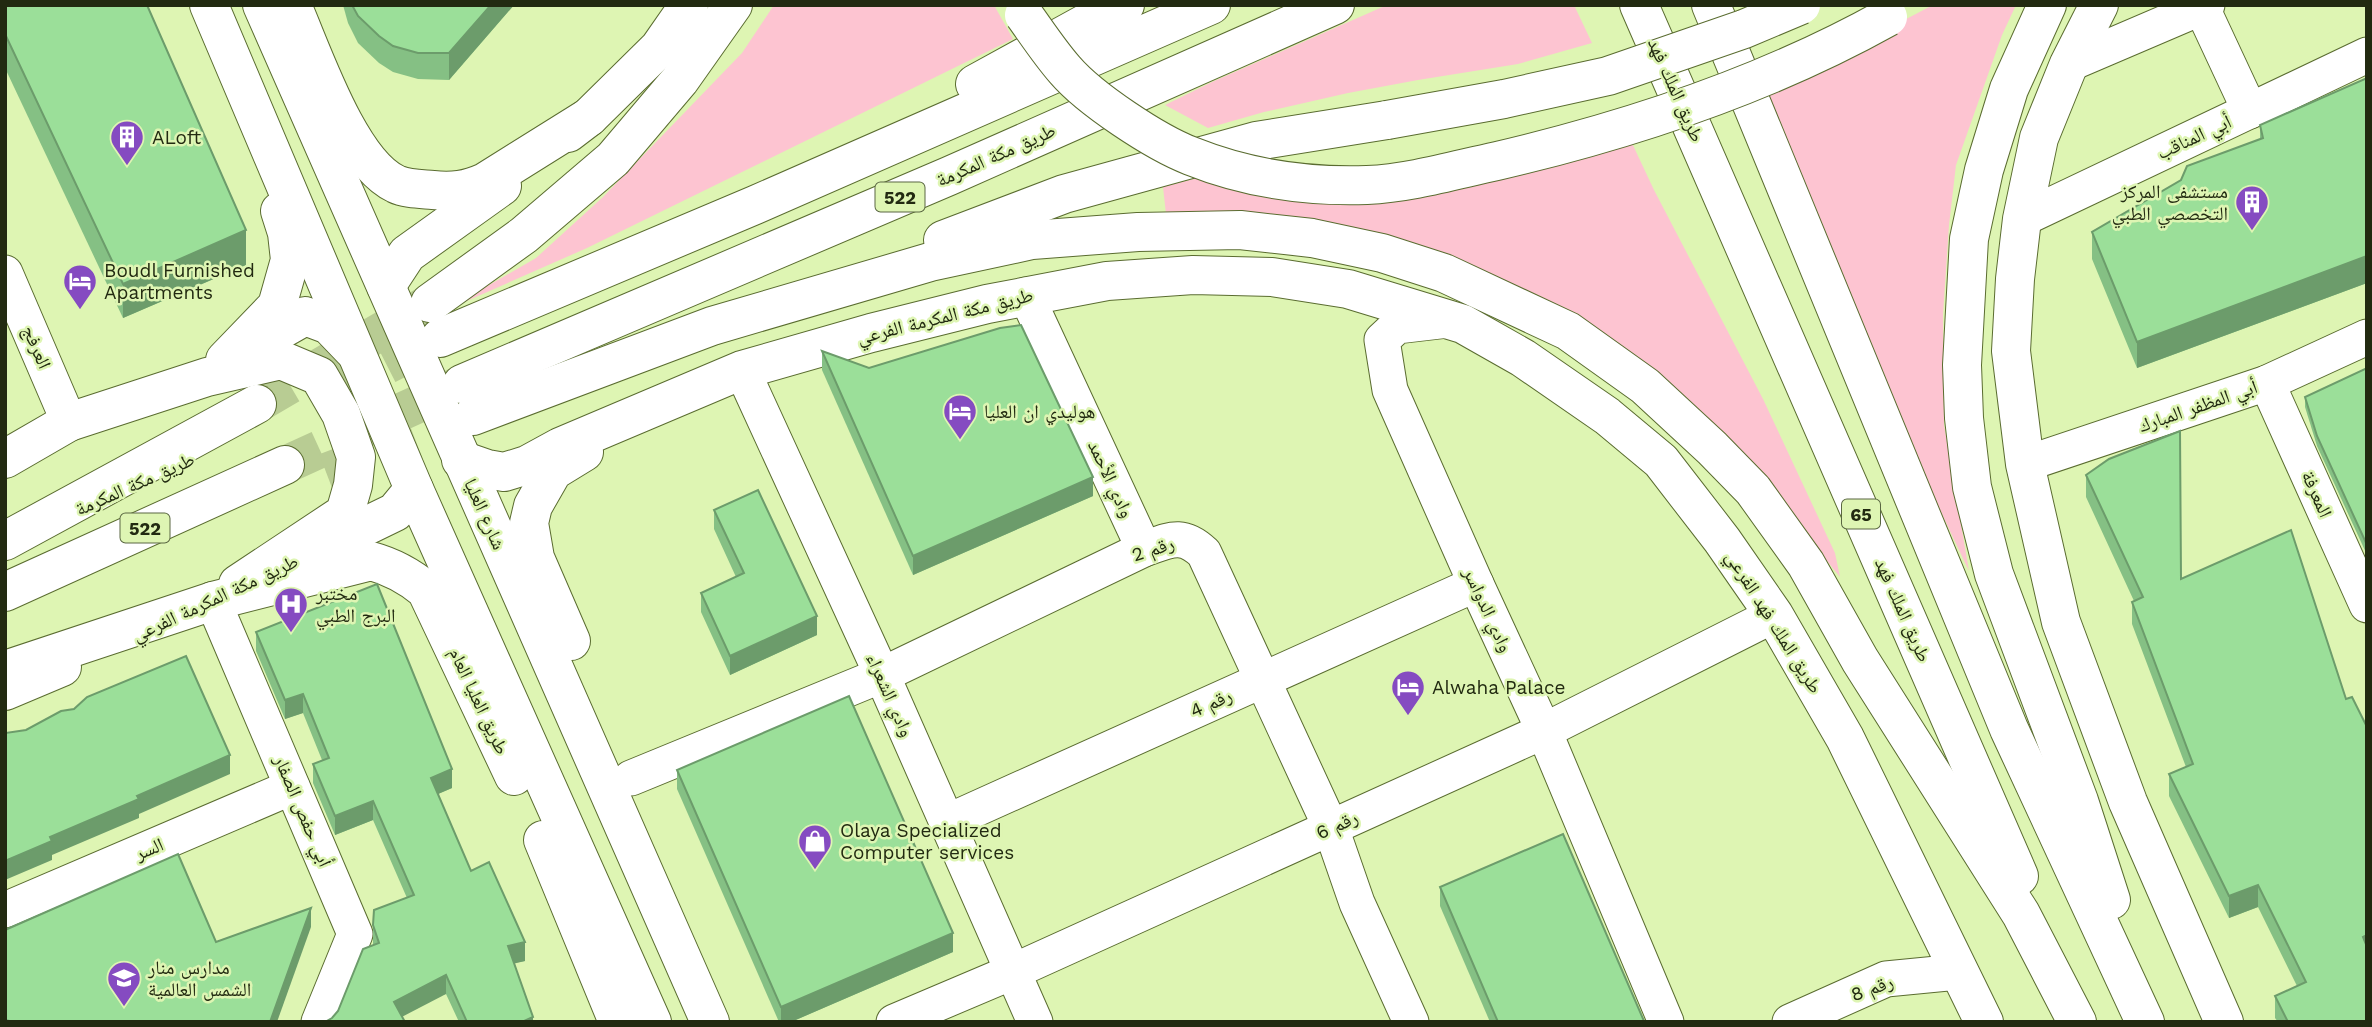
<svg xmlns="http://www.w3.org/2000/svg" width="2372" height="1027" font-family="'Work Sans','Noto Naskh Arabic',sans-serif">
  <rect width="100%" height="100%" fill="#def5b3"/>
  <g fill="#fdc4d1">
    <path d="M774,5H994L1013,39L587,248L444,311L536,258L603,197L742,53Z"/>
    <path d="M1387,5H1574L1592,43L1518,64L1418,80L1348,93L1264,112L1208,128L1165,105L1212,82Z"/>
    <path d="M1933,5H2016L2002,35L1956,165L1949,225L1943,315L1944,425L1969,571L1910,447L1755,98Z"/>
    <path d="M1631,141L1654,190L1763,399L1835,553L1840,577L1753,470L1527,296L1166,214L1163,187L1205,176L1280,195Z"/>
  </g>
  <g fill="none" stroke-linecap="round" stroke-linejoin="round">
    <g stroke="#b8cc93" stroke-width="38" stroke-dasharray="38 19" stroke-linecap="butt">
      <path d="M336,391L440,338"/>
      <path d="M257,404L428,304"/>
      <path d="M285,465L462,384"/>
      <path d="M326,472L473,416"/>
    </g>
    <g stroke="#5a6c30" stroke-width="37">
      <g id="minor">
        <path d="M2202,8L2250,111"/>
        <path d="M2069,64L2207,5"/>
        <path d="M2022,219L2367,55"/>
        <path d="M5,273L69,422"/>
        <path d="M1026,295L1144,549"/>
        <path d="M1448,320L1397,326L1382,340L1390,390L1476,584L1544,731L1666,1022"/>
        <path d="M742,370L882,675L1035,1022"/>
        <path d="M2267,383L2367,605"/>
        <path d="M2025,464L2267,383L2367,337"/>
        <path d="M213,601L355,934L319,1022"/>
        <path d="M631,778L882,675L1144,549C1170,540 1182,532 1204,553L1331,828L1357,903L1411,1022"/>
        <path d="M947,822L1476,584"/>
        <path d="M5,910L292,787"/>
        <path d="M894,1022L1012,972L1544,731L1774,615"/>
        <path d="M1790,1022L1886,979L1958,972"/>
      </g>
    </g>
    <g stroke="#5a6c30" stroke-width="40">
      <g id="major">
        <path d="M209,5L414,489L652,1022"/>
        <path d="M262,5L710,1022"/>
        <path d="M292,5C313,53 349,162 396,184C406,189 422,189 433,190C453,192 467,190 485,182L589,117"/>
        <path d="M2099,5L2069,64L2039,138L2022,219L2015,279L2011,351L2025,464L2061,622L2128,802L2224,1022"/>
        <path d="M568,133L589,117L659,48L689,5"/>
        <path d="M386,286L407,254L502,186"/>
        <path d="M254,345L305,316L329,325L353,350"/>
        <path d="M225,360L277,306L290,260L287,233L280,211"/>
        <path d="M69,422L207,377L281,360L319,376L341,414L356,457L353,485L345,513L238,584"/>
        <path d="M461,460L487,469L504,472L527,465L560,447L742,370L871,333L987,304L1107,281L1193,275L1272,277L1348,289L1463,324L1523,358L1607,416L1661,461L1722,540L1774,615L1845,738L1984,1022"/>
        <path d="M323,547L395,512L414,489"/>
        <path d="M213,601L371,561C393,567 409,576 426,590L514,776"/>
        <path d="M571,641L535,558L529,523L533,506L553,471L584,452"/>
        <path d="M5,691L62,667"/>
        <path d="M543,840L618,1022"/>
      </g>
    </g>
    <g stroke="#5a6c30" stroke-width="40">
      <g id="highway">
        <path d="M1639,5L2019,876"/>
        <path d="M1711,5L2009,729L2145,1022"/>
        <path d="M2047,5L2009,89L1984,170L1969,239L1962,365L1964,418L1972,487L1994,574L2079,801L2111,900"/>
        <path d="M975,84L1088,22L1125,5"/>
        <path d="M943,240L1064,194L1256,141L1387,120"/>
        <path d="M430,303L524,235L613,159L680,80L733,5"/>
        <path d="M440,338L755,205L1211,5"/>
        <path d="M462,384L949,176L1335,5"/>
        <path d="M473,416L712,326L930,262L1032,240L1138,232L1240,230L1312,238L1382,253L1444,273L1568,331L1645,386L1712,448L1753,490L1806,564L1860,660L2021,914L2077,1022"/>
        <path d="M5,459L69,422"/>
        <path d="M5,541L257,404"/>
        <path d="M5,592L285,465"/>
        <path d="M5,670L213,601"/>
      </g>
    </g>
    <use href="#minor" stroke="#fff" stroke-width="35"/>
    <use href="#major" stroke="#fff" stroke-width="38"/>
    <use href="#highway" stroke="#fff" stroke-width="38"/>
    <g stroke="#5a6c30" stroke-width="40" stroke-linecap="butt">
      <g id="highway-bridge">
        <path d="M1024,15C1037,33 1050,53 1065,70C1090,99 1155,142 1191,156C1246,178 1308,187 1367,185C1411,183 1455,170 1497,161C1630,130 1768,84 1888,17"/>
        <path d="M1387,120L1504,99L1608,76L1744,29L1801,5"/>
      </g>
    </g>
    <use href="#highway-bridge" stroke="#fff" stroke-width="38"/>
  </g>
  <g fill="#85c084">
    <path d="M5,5L246,265L123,318L5,68Z"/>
    <path d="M343,5H514L449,80L418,79L393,72L379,63L358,43L348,23Z"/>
    <path d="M2367,78V283L2137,368L2092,259V232L2260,139V125Z"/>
    <path d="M822,351L869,368L1093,496L913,575L822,370Z"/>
    <path d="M2367,368V555L2317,446L2305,407V397Z"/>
    <path d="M2086,475L2181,579L2367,1022H2278L2275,1018V996L2297,986L2258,907L2229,918L2169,796V774L2186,767L2132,624V602L2134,601L2086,497Z"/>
    <path d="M714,510L817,635L730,675L701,612V593L736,577L714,529Z"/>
    <path d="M256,632L452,788L438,794L471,871L525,961L514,963L533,1022H459L446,994L332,1018L338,1011L373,945V925L407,898L373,820L335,835L313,783V764L322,760L303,713L285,719L256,651Z"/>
    <path d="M677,770L953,952L791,1022H779L677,789Z"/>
    <path d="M1440,887L1644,1022H1490L1440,906Z"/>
  </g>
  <g fill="#6c9c6b">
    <path d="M491,5H514L449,80V53Z"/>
    <path d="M246,230V265L123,318V284Z"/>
    <path d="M2367,256V283L2137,368V342Z"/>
    <path d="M1093,477V496L913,575V556Z"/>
    <path d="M817,616V635L730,675V656Z"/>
    <path d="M303,694V713L285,719V700Z"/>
    <path d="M230,755V774L139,814V818L52,855V860L5,880V861L50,837L137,796Z"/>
    <path d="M452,769V788L431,797V778Z"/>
    <path d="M373,801V820L335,835V816Z"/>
    <path d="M2258,885V907L2229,918V896Z"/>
    <path d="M311,908V927L277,1022H270Z"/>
    <path d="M953,933V952L791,1022H781V1007Z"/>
    <path d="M2367,935V957L2363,937Z"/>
    <path d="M525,942V961L508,965V946Z"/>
    <path d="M446,975V994L394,1021V1002Z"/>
    <path d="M533,1017V1022H522Z"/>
  </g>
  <g fill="#9bdf99" stroke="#6c9c6b" stroke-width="2">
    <path d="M5,5H147L246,230L123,284L5,34Z"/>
    <path d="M352,5H491L449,53H418L393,46L379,36L358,16Z"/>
    <path d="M2367,78V256L2137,342L2092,232L2181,180L2187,166L2263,138L2260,125Z"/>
    <path d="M1021,325L1093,477L913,556L822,351L869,368L1000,328Z"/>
    <path d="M2367,368V545L2317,436L2305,397Z"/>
    <path d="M2180,431L2181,579L2291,530L2346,699L2352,697L2367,727V935L2363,937L2367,947V1022H2288L2275,996L2306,982L2258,885L2229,896L2169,774L2193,764L2132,602L2143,597L2086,475L2109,459Z"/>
    <path d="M758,490L817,616L730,656L701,593L744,573L714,510Z"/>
    <path d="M377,584L452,769L431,778L471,871L489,862L525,942L508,946L533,1017L522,1022H467L446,975L394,1002L405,1022H325L332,1018L338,1011L363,949L379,943L373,925L374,910L414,895L373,801L335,816L313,764L329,758L303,694L285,700L256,632Z"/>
    <path d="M186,656L230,755L137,796L139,799L50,837L52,841L5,861V731L6,733L26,730L61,711L74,709L87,697Z"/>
    <path d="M849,696L953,933L781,1007L677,770Z"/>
    <path d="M1563,834L1644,1021L1641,1022H1498L1440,887Z"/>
    <path d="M178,854L216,942L311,908L270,1022H14L5,1020V930Z"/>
  </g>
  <defs>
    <g id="building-pin" transform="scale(1.75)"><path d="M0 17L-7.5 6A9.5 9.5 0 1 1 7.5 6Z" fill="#854bc1" stroke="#def5b3"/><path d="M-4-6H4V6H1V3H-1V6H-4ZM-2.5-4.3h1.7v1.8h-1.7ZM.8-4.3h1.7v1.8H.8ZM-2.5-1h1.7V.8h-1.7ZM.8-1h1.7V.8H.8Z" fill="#fff"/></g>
    <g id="hotel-pin" transform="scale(1.75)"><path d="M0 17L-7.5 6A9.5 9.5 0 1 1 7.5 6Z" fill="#854bc1" stroke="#def5b3"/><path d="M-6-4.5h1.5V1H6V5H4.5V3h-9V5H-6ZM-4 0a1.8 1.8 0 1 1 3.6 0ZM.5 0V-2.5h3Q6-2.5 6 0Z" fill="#fff"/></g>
    <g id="hospital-pin" transform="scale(1.75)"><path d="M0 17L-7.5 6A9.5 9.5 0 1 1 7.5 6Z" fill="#854bc1" stroke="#def5b3"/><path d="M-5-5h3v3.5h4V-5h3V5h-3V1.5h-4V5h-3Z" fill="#fff"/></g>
    <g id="shop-pin" transform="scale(1.75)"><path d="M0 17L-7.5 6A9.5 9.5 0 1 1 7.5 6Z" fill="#854bc1" stroke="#def5b3"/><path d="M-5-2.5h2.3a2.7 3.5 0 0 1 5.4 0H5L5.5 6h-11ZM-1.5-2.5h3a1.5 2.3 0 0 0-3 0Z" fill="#fff"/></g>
    <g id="school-pin" transform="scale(1.75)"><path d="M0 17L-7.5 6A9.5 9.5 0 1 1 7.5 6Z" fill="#854bc1" stroke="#def5b3"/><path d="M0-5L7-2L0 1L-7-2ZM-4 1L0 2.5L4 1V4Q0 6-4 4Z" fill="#fff"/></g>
  </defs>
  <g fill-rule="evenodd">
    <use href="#building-pin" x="127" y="137"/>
    <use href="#building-pin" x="2252" y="202"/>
    <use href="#hotel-pin" x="80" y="281"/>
    <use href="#hotel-pin" x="960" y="411"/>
    <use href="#hospital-pin" x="291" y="604"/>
    <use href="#hotel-pin" x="1408" y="687"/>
    <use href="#shop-pin" x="815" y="841"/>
    <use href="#school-pin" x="124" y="978"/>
  </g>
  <g text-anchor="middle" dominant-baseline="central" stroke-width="5" stroke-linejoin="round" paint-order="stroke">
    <g fill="#def5b3" stroke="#5a6742" stroke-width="2">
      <rect x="875.5" y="182.5" width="49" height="29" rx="5"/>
      <rect x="1842" y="499.5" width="38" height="29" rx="5"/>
      <rect x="120.5" y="513.5" width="49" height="29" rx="5"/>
    </g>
    <g font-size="18" font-weight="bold" fill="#222a11">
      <text x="900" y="197">522</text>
      <text x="1861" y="514">65</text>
      <text x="145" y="528">522</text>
    </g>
    <g font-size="19" fill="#222a11" stroke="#def5b3">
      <text transform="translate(1676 90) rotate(66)">طريق الملك فهد</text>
      <text transform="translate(2194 137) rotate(-25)">أبي المناقب</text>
      <text transform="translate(996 155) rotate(-24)">طريق مكة المكرمة</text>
      <text transform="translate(945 316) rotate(-14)">طريق مكة المكرمة الفرعي</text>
      <text transform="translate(37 347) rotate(67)">العرفج</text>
      <text transform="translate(2198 406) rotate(-19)">أبي المظفر المبارك</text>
      <text transform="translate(1111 479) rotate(65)">وادي الأحمد</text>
      <text transform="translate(135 484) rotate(-24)">طريق مكة المكرمة</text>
      <text transform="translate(2317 494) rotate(66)">المعرفة</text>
      <text transform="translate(485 514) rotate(66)">شارع العليا</text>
      <text transform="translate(1153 549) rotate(-18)">رقم 2</text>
      <text transform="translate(215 598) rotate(-25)">طريق مكة المكرمة الفرعي</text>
      <text transform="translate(1488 610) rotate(65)">وادي الدواسر</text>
      <text transform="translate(1903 610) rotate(66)">طريق الملك فهد</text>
      <text transform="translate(1774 622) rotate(58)">طريق الملك فهد الفرعي</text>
      <text transform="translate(890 695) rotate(66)">وادي الشعراء</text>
      <text transform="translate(479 701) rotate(65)">طريق العليا العام</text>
      <text transform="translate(1211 703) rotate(-24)">رقم 4</text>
      <text transform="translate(303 811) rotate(67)">أبي حفص الصفار</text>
      <text transform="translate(1337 825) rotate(-24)">رقم 6</text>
      <text transform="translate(149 849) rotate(-23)">السر</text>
      <text transform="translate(1872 988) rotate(-20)">رقم 8</text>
    </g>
    <g font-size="19" fill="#222a11" stroke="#def5b3" text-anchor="start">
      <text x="152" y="137">ALoft</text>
      <text x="2228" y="191" text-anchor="end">مستشفى المركز<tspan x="2228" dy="22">التخصصي الطبي</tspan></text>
      <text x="104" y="270">Boudl Furnished<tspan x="104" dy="22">Apartments</tspan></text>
      <text x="984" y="411">هوليدي ان العليا</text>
      <text x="316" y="593">مختبر<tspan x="316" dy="22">البرج الطبي</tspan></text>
      <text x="1432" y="687">Alwaha Palace</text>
      <text x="840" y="830">Olaya Specialized<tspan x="840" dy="22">Computer services</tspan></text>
      <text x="148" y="967">مدارس منار<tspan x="148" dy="22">الشمس العالمية</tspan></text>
    </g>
  </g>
  <rect width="2372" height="1027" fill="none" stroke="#222a11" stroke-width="14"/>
</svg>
